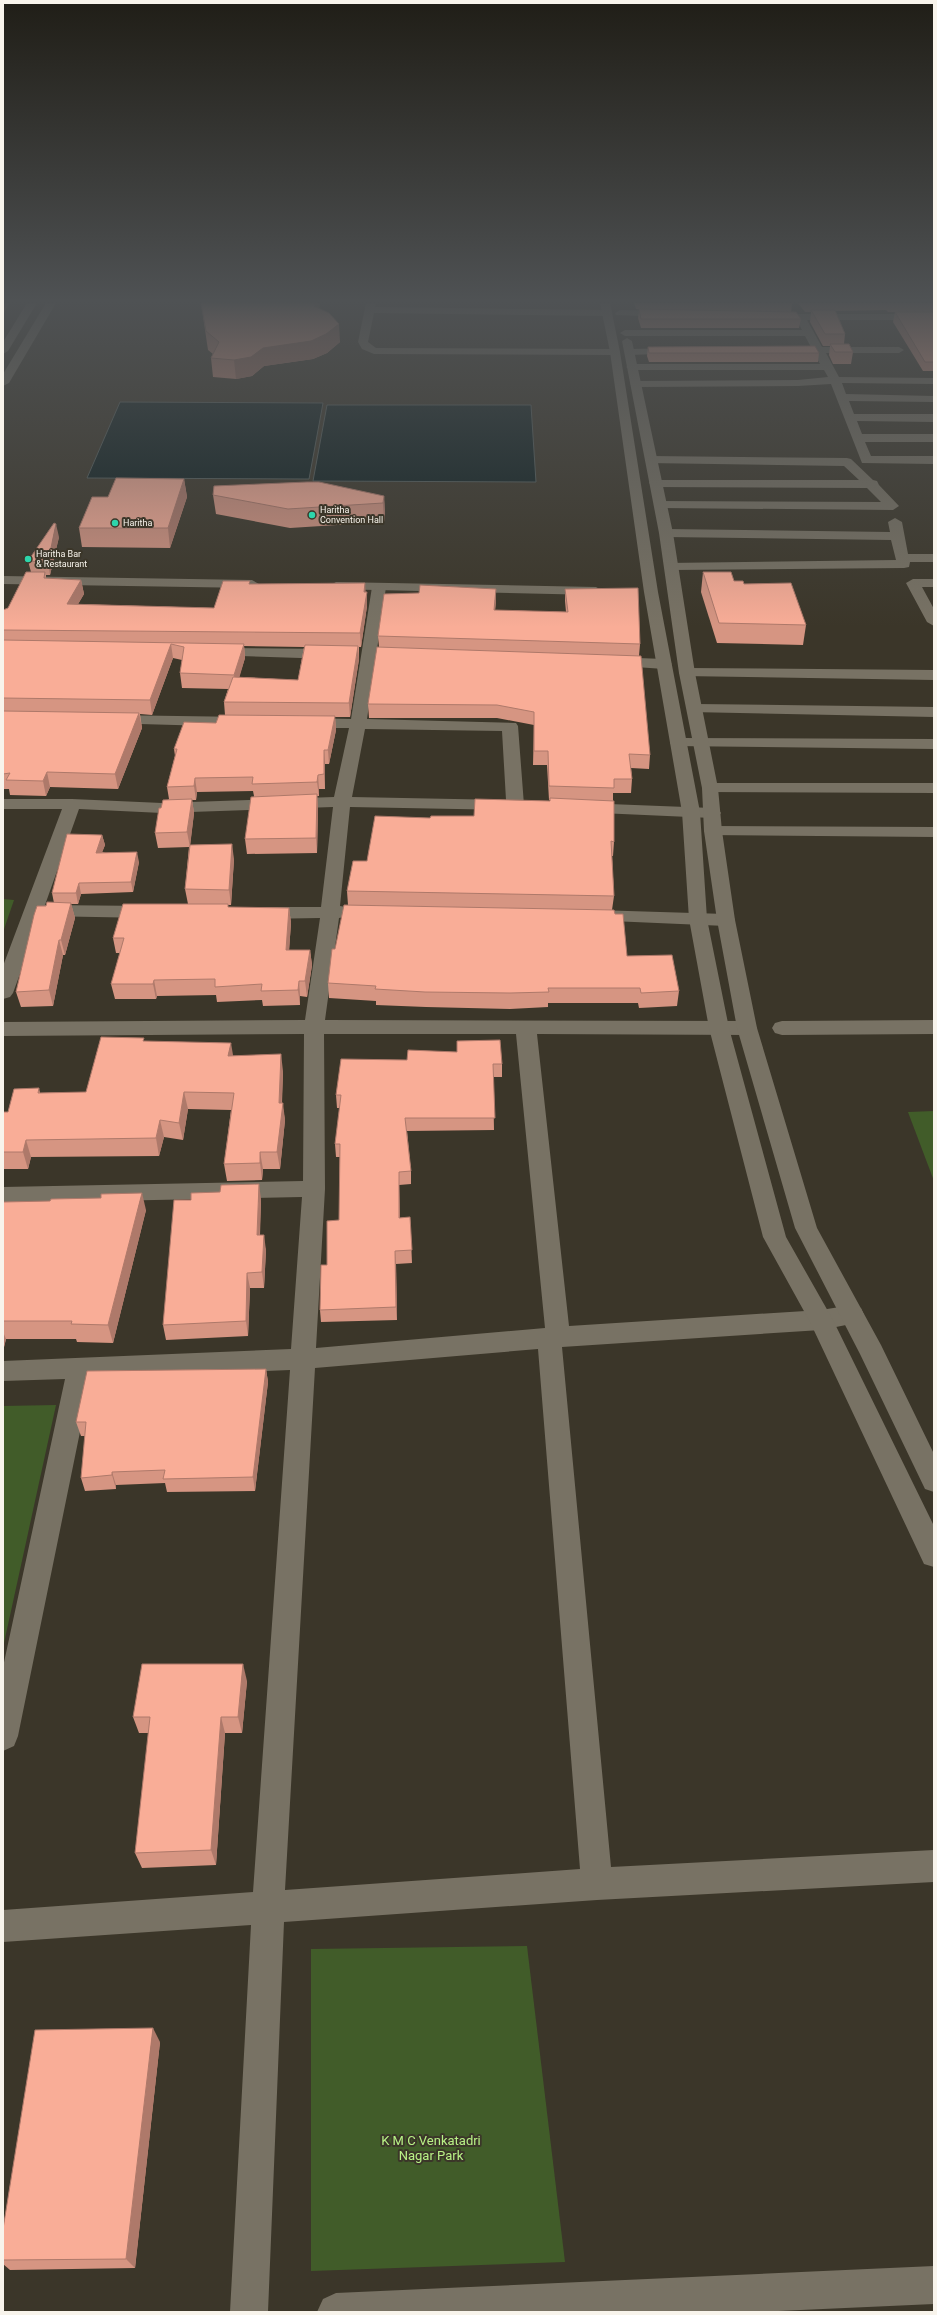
<svg xmlns="http://www.w3.org/2000/svg" width="937" height="2315" font-family="Roboto,sans-serif">
  <rect width="100%" height="100%" fill="#3b3629"/>
  <g fill="#415c29">
    <path d="M3,899L14,900L3,932Z"/>
    <path d="M934,1111V1181L908,1112Z"/>
    <path d="M56,1405L4,1643H3V1406Z"/>
    <path d="M527,1946L565,2262L311,2271V1949Z"/>
  </g>
  <g fill="#0d1f20" stroke="#545f5d">
    <path d="M120,402L323,403L309,479L87,478Z"/>
    <path d="M327,405H531L536,482L313,481Z"/>
  </g>
  <g fill="none" stroke-linecap="round" stroke-linejoin="round">
    <g fill="#787264" fill-rule="evenodd">
      <path d="M366,303H376L375,307L608,310L613,313L608,316L374,313L368,342L376,348L615,349L620,352L615,355L374,354L362,349L358,342Z"/>
      <path d="M620,310L668,311L673,314L668,317L616,315L615,313Z"/>
      <path d="M769,314H934V320H807L822,347H899L904,350L899,353H826L839,377L934,378V384L842,383L846,394L934,396V402L849,401L854,414H934V422L857,421L862,434H934V442H865L871,456H934V464L862,463L831,384L798,386L636,387L630,384L636,381L798,380L828,377L824,370H632L626,367L632,364H820L805,336H625L620,333L625,330H802L797,320L765,319L764,317Z"/>
      <path d="M678,348L683,351L682,353L630,355L625,352L630,349Z"/>
      <path d="M651,456L847,458L851,459L873,480L877,481L879,485L899,506L893,510L661,508L655,504L656,501L881,502L867,488L655,487L649,483L651,480H859L844,466L647,463L645,460Z"/>
      <path d="M895,518L902,522L908,554H934V562H910L909,567L904,568L671,570L664,566L666,563L896,560L891,540L666,537L659,533L666,529L890,532L888,522Z"/>
      <path d="M913,579H934V587H922L934,609V626L927,622L906,583Z"/>
      <path d="M379,583L386,587L367,719L516,723L518,726L524,805L521,809L515,810L350,807L340,906L351,908L353,912L351,916L339,918L325,1020L747,1021L754,1023L757,1028L754,1033L747,1035L537,1034L569,1326L821,1310L852,1305L861,1308L864,1315L861,1322L821,1330L562,1347L611,1867L934,1850V1882L597,1900L284,1922L268,2312H230L251,1925L3,1942V1910L253,1892L290,1370L91,1378L18,1736L14,1746L3,1751V1667L65,1379L3,1381V1361L291,1349L302,1197L3,1203V1187L303,1181L304,1034L3,1036V1022L305,1020L320,918L261,919L254,917L252,913L254,909L261,907H321L333,807L162,813L79,809L45,905L150,906L157,908L159,912L157,916L150,918L41,916L13,993L10,997L3,999V966L62,809H3V799H72L162,803L334,797L349,728H306L300,726L298,723L300,720L306,718L351,719L372,587ZM365,729L502,731L506,800L352,797ZM324,1034H516L545,1328L316,1348L325,1189ZM538,1349L580,1869L285,1890L315,1368Z"/>
      <path d="M214,648L332,649L340,654L332,659L209,655L207,652Z"/>
      <path d="M612,657L664,659L672,664L664,669L607,665L604,662Z"/>
      <path d="M687,668L934,670V680L682,676L679,673L682,670Z"/>
      <path d="M696,704L934,707V717L690,712L688,709L690,706Z"/>
      <path d="M110,715L246,717L252,719L254,722L252,725L246,727L104,723L102,720L104,717Z"/>
      <path d="M678,738L934,739V749L672,746L670,743L672,740Z"/>
      <path d="M710,783H934V793L704,792L702,788L704,784Z"/>
      <path d="M583,803L712,808L718,809L721,813L718,817L712,818L577,812L574,808L577,804Z"/>
      <path d="M713,826L934,827V837L707,835L704,831L707,827Z"/>
      <path d="M595,910L726,914L733,916L735,920L733,924L726,926L588,920L586,916L588,912Z"/>
      <path d="M934,1020V1034L782,1035L775,1033L772,1028L775,1023L782,1021Z"/>
      <path d="M934,2266V2304L754,2312H317L323,2299L336,2293Z"/>
    </g>
    <g fill="#787264" fill-rule="evenodd">
      <path d="M600,303H610L620,352L658,592L700,812L707,919L729,1028L786,1237L833,1320L934,1526V1567L924,1564L810,1322L763,1237L709,1028L689,919L682,812L644,592L610,352Z"/>
      <path d="M627,338L632,341L673,533L695,673L718,788L722,831L735,920L757,1028L817,1228L881,1345L934,1454V1492L925,1489L860,1354L795,1228L737,1028L717,920L704,831L702,788L679,673L659,533L622,341Z"/>
      <path d="M3,576L252,580L259,584L252,588L3,584Z"/>
      <path d="M336,582L596,587L603,591L596,595L331,589L329,586Z"/>
    </g>
    <g fill="#787264" fill-rule="evenodd">
      <path d="M27,303H37L8,351L3,354V342Z"/>
      <path d="M46,303H56L9,383L3,386V374Z"/>
    </g>
  </g>
  <g fill="#d69582" fill-rule="evenodd">
    <path d="M201,303H320L319,308L340,342L327,353L313,359L264,366L252,376L236,379L213,377L211,358L213,354L208,350Z"/>
    <path d="M634,303H793L792,304L791,312L801,319L799,328H641L638,318L639,309L672,310L636,309Z"/>
    <path d="M798,303H934V371H923L893,322L895,312H888L886,310L835,311L845,334L844,344L853,352L851,364H833L829,355L830,346H823L810,322L811,312H805Z"/>
    <path d="M648,347L819,353L818,362H649L647,356Z"/>
    <path d="M184,479L187,497L170,548L82,547L79,528L108,497Z"/>
    <path d="M213,495L384,496L385,515L384,522L290,528L216,514Z"/>
    <path d="M59,537L50,575H46V578L81,580L84,594L78,604L214,608L250,584L367,592V606L361,647H359V659L350,717H335L336,730L329,764H325V789H319V796H317L318,809L317,853L247,854L245,839L254,796L253,791L197,792L196,800H192L194,813L190,845L234,859L231,905H228V907L289,908L291,923L289,950H310L312,965L307,997L300,996V1005L263,1006L262,1000L217,1002L216,995L157,996L156,999H115L111,984L120,953H116L113,938L188,904L185,889L189,847L158,848L155,833L161,808L169,799L167,787L175,756L174,749L216,723L225,715L224,702L228,689L182,688L180,673L182,660L173,658L152,715L140,714L142,728L118,789L50,787L46,796L10,795L9,789H3V610L8,608L31,572L28,561ZM244,646L304,647L298,680L239,677L245,658Z"/>
    <path d="M703,572L744,584L806,625L803,645L717,643L701,592Z"/>
    <path d="M565,589L640,644L639,656L650,755L649,769L631,768L632,779L631,793H613V801L614,842L613,856H612L614,896L612,910L615,914L627,956L679,991L677,1006L639,1008L638,1003H548V1007L510,1009L426,1007L376,1005V1001L329,998L328,983L335,949L348,905L347,891L367,861L430,818L474,816L550,801V800H549L547,765H533L534,725L497,718H369L368,704L379,647L378,636L496,601L495,610L566,612L565,601Z"/>
    <path d="M102,835L105,845L102,852L139,862L133,892L81,894L78,904H71L75,918L65,955H63L53,1006L21,1007L16,992L46,906L54,903L52,893Z"/>
    <path d="M145,1041L233,1056L283,1071L282,1103L285,1120L280,1169H263L262,1180L227,1181L224,1164L231,1110L188,1109L183,1140L164,1137L159,1156L31,1157L28,1169H3V1112H8L39,1088L40,1093L86,1092Z"/>
    <path d="M457,1041L502,1064V1077H493L494,1130L407,1131L411,1171V1184L399,1185L400,1218L410,1217L412,1263L396,1264L397,1320L321,1322L320,1310L327,1265L339,1220L340,1157H336L335,1144L340,1108H337L336,1095L407,1060L457,1052Z"/>
    <path d="M261,1199L260,1235L266,1250L264,1288H250L248,1336L166,1340L163,1325Z"/>
    <path d="M3,1202L146,1210L113,1343L77,1342L76,1339H6L4,1347H3Z"/>
    <path d="M266,1369L268,1382L255,1491L167,1492L165,1483L116,1485V1489L85,1491L81,1478L85,1436H81L76,1422Z"/>
    <path d="M247,1681L242,1733H225L216,1865L142,1868L135,1853L149,1733H139L133,1717Z"/>
    <path d="M160,2042L135,2268L10,2270L3,2264V2229Z"/>
  </g>
  <g fill="#ae796a">
    <path d="M3,303H9L3,315Z"/>
    <path d="M315,303H320V304L315,324L314,306Z"/>
    <path d="M339,324L340,342L327,353L313,359L264,366L252,376L236,379L234,360L263,348Z"/>
    <path d="M184,479L187,497L170,548L168,528Z"/>
    <path d="M384,496L385,515L384,522L383,503Z"/>
    <path d="M56,524L59,537L50,575L48,562Z"/>
    <path d="M81,580L84,594L70,618L67,604Z"/>
    <path d="M365,583L366,596L367,592V606L361,647L360,633Z"/>
    <path d="M496,589V601L494,622V610Z"/>
    <path d="M171,644L173,658L152,715L150,700Z"/>
    <path d="M244,644L245,658L236,689L234,675Z"/>
    <path d="M358,646L359,659L350,717L349,703Z"/>
    <path d="M139,713L142,728L118,789L115,774Z"/>
    <path d="M335,716L336,730L329,764L328,750Z"/>
    <path d="M324,750L325,764V789L324,774Z"/>
    <path d="M47,772L50,787L46,796L43,781Z"/>
    <path d="M318,775L319,789V796L317,782Z"/>
    <path d="M195,778L197,792L196,800L194,786Z"/>
    <path d="M317,794L318,809L317,853L316,838Z"/>
    <path d="M192,799L194,813L190,847L187,832Z"/>
    <path d="M102,835L105,845L98,863L96,853Z"/>
    <path d="M232,844L234,859L231,905L229,890Z"/>
    <path d="M137,852L139,862L133,892L131,882Z"/>
    <path d="M79,883L81,894L78,904L76,893Z"/>
    <path d="M71,903L75,918L65,955L61,940Z"/>
    <path d="M289,908L291,923L288,966L286,950Z"/>
    <path d="M59,940L63,955L53,1006L49,990Z"/>
    <path d="M310,950L312,965L307,997L305,981Z"/>
    <path d="M154,980L157,996L156,999L153,984Z"/>
    <path d="M299,981L300,996V1005L298,990Z"/>
    <path d="M231,1043L234,1061L228,1056Z"/>
    <path d="M281,1054L283,1071L281,1117L283,1103L285,1120L280,1169L277,1152Z"/>
    <path d="M184,1092L188,1109L183,1140L179,1123Z"/>
    <path d="M160,1120L164,1137L159,1156L156,1138Z"/>
    <path d="M26,1140L31,1157L28,1169L23,1152Z"/>
    <path d="M260,1152L263,1169L262,1180L260,1163Z"/>
    <path d="M399,1172V1185L400,1230L399,1218Z"/>
    <path d="M259,1184L261,1199L259,1250L257,1235Z"/>
    <path d="M142,1193L146,1210L113,1343L108,1325Z"/>
    <path d="M264,1235L266,1250L264,1288L262,1272Z"/>
    <path d="M395,1251L396,1264L397,1320L396,1307Z"/>
    <path d="M247,1273L250,1288L248,1336L246,1321Z"/>
    <path d="M3,1332L6,1339L4,1347L3,1344Z"/>
    <path d="M266,1369L268,1382L255,1491L253,1477Z"/>
    <path d="M112,1472L116,1485V1489L112,1475Z"/>
    <path d="M243,1664L247,1681L242,1733L238,1717Z"/>
    <path d="M221,1717L225,1733L216,1865L211,1850Z"/>
    <path d="M153,2028L160,2042L135,2268L126,2259Z"/>
  </g>
  <g fill="#f9ad97" stroke="#ae796a">
    <path d="M201,303H315L314,306L329,313L339,324L326,334L311,341L263,348L251,357L234,360L211,358L219,342L206,331Z"/>
    <path d="M639,309L796,312L801,319H641Z"/>
    <path d="M811,310H835L845,334H825Z"/>
    <path d="M895,312H934V362H925Z"/>
    <path d="M830,344H849L853,352H835Z"/>
    <path d="M815,346L819,353H649L648,347Z"/>
    <path d="M116,478L184,479L168,528H79L92,497H108Z"/>
    <path d="M307,482H319L384,496L383,503L288,509L213,495L214,486Z"/>
    <path d="M54,523L56,524L48,562L28,561Z"/>
    <path d="M26,572H45L44,578L81,580L67,604L102,605L214,608L223,581H250L249,584L365,583L364,592H367L360,633L3,630V610L8,608Z"/>
    <path d="M703,572H731L734,581H743L744,584L791,583L806,625L719,623Z"/>
    <path d="M420,585L496,589L494,610L568,612L565,589L638,588L640,644L378,636L384,594L419,593Z"/>
    <path d="M3,640L244,644L234,675L180,673L184,647L171,644L150,700L3,698Z"/>
    <path d="M305,645L358,646L349,703L224,702L233,677L298,680Z"/>
    <path d="M377,647L641,656L650,755L629,754L632,779H614V788L549,786L548,751H534V712L497,705L368,704Z"/>
    <path d="M3,711L139,713L115,774L47,772L43,781L6,780L10,773L3,774Z"/>
    <path d="M219,715L335,716L328,750H324V774L318,775L317,782L252,784L253,777L195,778L194,786L167,787L177,749H174L184,722L216,723Z"/>
    <path d="M317,794L316,838L245,839L251,797Z"/>
    <path d="M550,798L614,801V842L611,841L614,896L347,891L353,861H367L375,816L430,818L431,816H474L475,799L550,801Z"/>
    <path d="M192,799L187,832L155,833L159,808H161L163,800Z"/>
    <path d="M67,834L102,835L96,853L137,852L131,882L79,883L76,893H52Z"/>
    <path d="M232,844L229,890L185,889L190,845Z"/>
    <path d="M47,902L71,903L61,940H59L49,990L16,992L34,915L37,906H46Z"/>
    <path d="M123,904H228V907L289,908L286,950H310L305,981H299L298,990L261,991L262,984L215,987V979L154,980L153,984H111L124,938H113Z"/>
    <path d="M344,905L614,910L615,914H623L627,956L672,955L679,991L641,993L640,988H548L549,992L510,993L425,992L375,989L376,986L328,983L332,949H335Z"/>
    <path d="M101,1037L144,1038L143,1041L231,1043L228,1056L281,1054L279,1103H283L277,1152H260V1163L224,1164L234,1093L184,1092L179,1123L160,1120L156,1138L26,1140L23,1152H3V1112H8L14,1089L39,1088L38,1093L86,1092Z"/>
    <path d="M500,1040L502,1064H493L495,1118H405L411,1171L399,1172V1218L410,1217L412,1250L395,1251L396,1307L320,1310L321,1265H327V1221L339,1220L340,1144H335L341,1095H336L341,1059L407,1060L408,1050L457,1052V1041Z"/>
    <path d="M259,1184L257,1235H264L262,1272L247,1273L246,1321L163,1325L174,1200H191V1193L220,1192L221,1185Z"/>
    <path d="M142,1193L108,1325L71,1324L72,1321H3V1202L50,1201L51,1199L101,1198V1194Z"/>
    <path d="M266,1369L253,1477L163,1479L165,1470L112,1472V1475L81,1478L86,1422H76L87,1371Z"/>
    <path d="M142,1664H243L238,1717H221L211,1850L135,1853L150,1717H133Z"/>
    <path d="M153,2028L126,2259L3,2260V2229L35,2030Z"/>
  </g>
  <linearGradient id="sky" x2="0" y2="1"><stop stop-color="#201e17"/><stop offset="0.48" stop-color="#4f5254"/><stop offset="1" stop-color="#4f5254" stop-opacity="0"/></linearGradient>
  <rect width="937" height="627" fill="url(#sky)"/>
  <g fill="#2dd5ab" stroke="#3b3629" stroke-width="1.5">
    <circle cx="312" cy="515" r="4"/>
    <circle cx="115" cy="523" r="4"/>
    <circle cx="28" cy="559" r="4"/>
  </g>
  <g text-anchor="middle" dominant-baseline="central" stroke-width="4" stroke-linejoin="round" paint-order="stroke">
    <g font-size="9" fill="#f8f4ec" stroke="#3b3629" text-anchor="start">
      <text x="320" y="510">Haritha<tspan x="320" dy="10">Convention Hall</tspan></text>
      <text x="123" y="523">Haritha</text>
      <text x="36" y="554">Haritha Bar<tspan x="36" dy="10">&amp; Restaurant</tspan></text>
    </g>
    <g font-size="13" fill="#b8f186" stroke="#3b3629">
      <text x="431" y="2140">K M C Venkatadri<tspan x="431" dy="15">Nagar Park</tspan></text>
    </g>
  </g>
  <rect width="937" height="2315" fill="none" stroke="#f8f4ec" stroke-width="8"/>
</svg>
